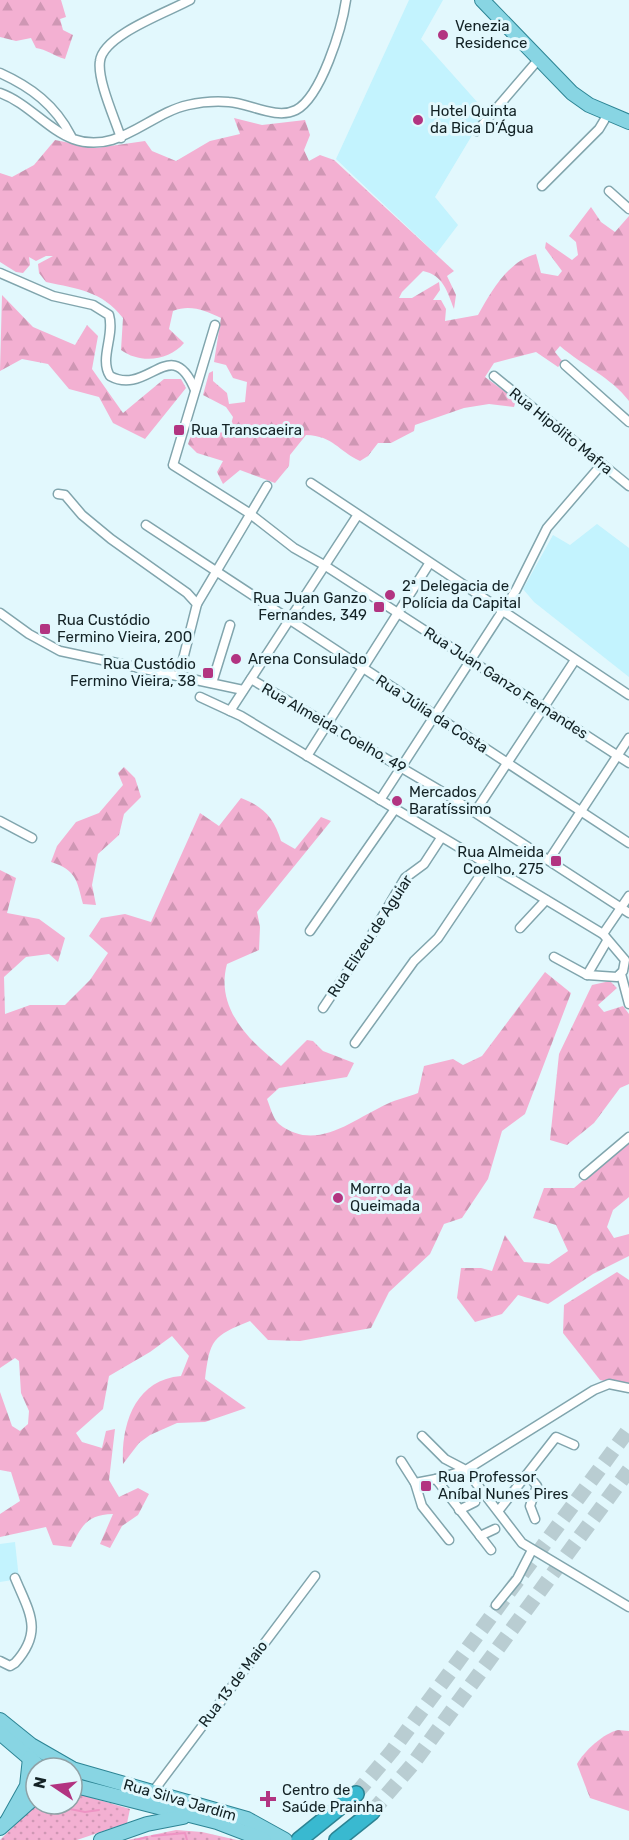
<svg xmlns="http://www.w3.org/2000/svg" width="629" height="1840" font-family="Rubik,sans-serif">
  <defs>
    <pattern id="grass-dots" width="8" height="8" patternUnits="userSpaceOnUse" patternTransform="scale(1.5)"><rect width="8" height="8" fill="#f3b0d2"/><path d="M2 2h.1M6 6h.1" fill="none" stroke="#cf97b4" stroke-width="1.8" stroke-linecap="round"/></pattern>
    <pattern id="forest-firs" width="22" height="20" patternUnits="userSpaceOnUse" patternTransform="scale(1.5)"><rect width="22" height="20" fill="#f3b0d2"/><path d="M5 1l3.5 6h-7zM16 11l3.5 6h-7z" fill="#cf97b4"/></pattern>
  </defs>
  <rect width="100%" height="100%" fill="#e2f8fd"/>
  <g fill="#c3f3fe">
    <path d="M409,0H443L421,39L486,112L435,197L458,225L436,254L336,159Z"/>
    <path d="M597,524L629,548V677L534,602L523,589L553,535L570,545Z"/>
    <path d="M15,1542L19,1579L0,1582V1544Z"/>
  </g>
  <g fill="url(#grass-dots)">
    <path d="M72,1792L130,1809L127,1823L77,1840H0L36,1804L45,1813L56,1804H72Z"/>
    <path d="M176,1830L202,1832L237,1840H128Z"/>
  </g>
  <g fill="url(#forest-firs)">
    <path d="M0,0H61L66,17L60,19L63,30L73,35L65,59C54,56 46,49 36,48L31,38L16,41L0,37Z"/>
    <path d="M234,118L262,125L305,120L310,135L304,150L309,161L320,155L334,160L454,271L447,276L456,295L454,309C447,291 443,275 423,271L402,292L399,298H412L439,282L440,290L433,300H441L446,309L445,321L478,315C491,292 508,261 536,254L541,273L558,276L562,271L545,248L546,242L572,260L578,255L576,242L569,236L591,207L601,222L615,232L629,216V401C611,377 583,366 560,346L555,352L563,362L558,367L536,352L494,363L485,377L516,400L514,407L489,404L464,408L415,425L414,431L391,443H378L368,456L360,461C338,451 334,436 306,435L290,455L289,466L275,483L240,470L223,484L217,472L223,461L197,453L188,444L193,430L198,434L229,432L233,417L226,407L203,395L209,373L213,371V381L227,393L229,404L245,402L247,382L233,378L226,365L214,362L221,318C205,311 191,304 173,311L169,329L184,343C169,361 140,364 121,350L123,318C102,291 78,289 46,282L39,273L38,264L53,256H46L36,261L29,257L30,265L23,273L16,272L0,262V173L12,177L34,165L55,140L96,148L145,141L152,151L176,161L210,141L240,134Z"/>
    <path d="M2,295L33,327L75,345L87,325L98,336L92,369L123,413L164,379H181L186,388L145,439L113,423L99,397L69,389L48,364L22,359L0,371Z"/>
    <path d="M124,767L135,778L141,797L124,814L119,835L98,854L92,885L96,905L83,904C77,880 76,870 51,862L57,846L76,822L99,813L123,785L118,773Z"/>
    <path d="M241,798C264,807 274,818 281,841L295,849L321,817L331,821L257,912L260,927L259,950L227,964C215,1008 249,1041 281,1066L307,1040L313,1041L323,1051L354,1063L347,1077L279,1088L267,1099C270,1106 273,1119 279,1124C316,1153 352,1120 387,1104C397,1099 408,1097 418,1093L424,1066L453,1059L463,1065L482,1056L545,972L571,993L525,1114L502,1131L488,1179L462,1218L444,1224L430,1254L389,1292L371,1328L300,1341L268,1340L250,1321C212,1336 210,1340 205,1379L246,1408L205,1422L177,1423L150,1435L139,1443L123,1464C121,1424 135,1380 181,1376L189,1356L172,1336L150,1352L109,1376L103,1409L76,1433L82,1442L102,1448L106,1431L115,1429L109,1480L119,1497L138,1488L149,1494L138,1515L122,1526L110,1548L100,1544L113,1514C87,1515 82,1525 71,1547L53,1545L46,1527L0,1537V1514L20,1501L11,1472L0,1470V1392L12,1426L20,1431L28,1424L29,1411L21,1393L19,1361L15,1358L0,1368V870L16,878L7,913L39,919L65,938L58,962L49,954L26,957L4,977L5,1014L30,1005H65L90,980L108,953L89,936L101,918L125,914L151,922L200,813L219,826Z"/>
    <path d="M610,981L617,988L598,1005L604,1012L623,1006L629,1014V1084L620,1088L594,1123L567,1145L550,1140L559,1054L592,985Z"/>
    <path d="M629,1141V1197L613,1210L607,1227L614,1238L629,1234V1256L593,1274L548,1304L518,1295L502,1314L475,1322L457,1298L461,1268H481L492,1271L505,1235L524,1262L549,1264L568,1251L556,1225L533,1218L544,1188H574Z"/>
    <path d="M617,1272L629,1280V1387L600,1380L563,1333L564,1305Z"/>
    <path d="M618,1730L629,1731V1811L590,1798L577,1764C584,1751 604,1733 618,1730Z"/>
  </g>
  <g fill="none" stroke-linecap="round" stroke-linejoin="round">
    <g stroke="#ee94c4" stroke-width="2">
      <path d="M63,1804L65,1808L85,1812L99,1810"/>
      <path d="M152,1836L185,1833L187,1840"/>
      <path d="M136,1840L147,1837"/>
    </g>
    <g stroke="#b9cdd2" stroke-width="15" stroke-dasharray="15 8" stroke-linecap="butt">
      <path d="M356,1794L392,1751L629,1429"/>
      <path d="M372,1812L412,1765L629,1470"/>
    </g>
    <g stroke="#81a5ad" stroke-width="11">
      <g id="street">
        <path d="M0,73C31,87 55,105 71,136"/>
        <path d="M0,93C28,103 48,130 73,139C118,155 148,114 188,105C201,102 216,101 229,102C249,103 276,120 296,110C321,97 342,28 346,0"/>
        <path d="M477,131L538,60"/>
        <path d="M121,138C115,119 97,80 100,61C103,35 168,12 190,0"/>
        <path d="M542,186L599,129L608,114"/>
        <path d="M609,191L629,209"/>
        <path d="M0,273L53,296L93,305L109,315C115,336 99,358 110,376C148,397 171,332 195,390"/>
        <path d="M215,325L173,465L249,513L294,548L324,565L629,763"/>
        <path d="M565,365L629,422"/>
        <path d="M494,376L629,486"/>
        <path d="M311,483L629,695"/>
        <path d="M58,494L65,495L82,515L111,539L187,593L197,604L179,675"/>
        <path d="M146,525L629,843"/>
        <path d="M197,604L267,486"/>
        <path d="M0,613L29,634L60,651L243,690"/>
        <path d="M251,679L451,797L629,913"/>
        <path d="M212,683L230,625"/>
        <path d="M200,697L241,716L603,934L625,960L623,971L617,977L587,975"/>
        <path d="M230,711L357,516"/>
        <path d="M307,756L429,564"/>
        <path d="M380,800L516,590L547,528L602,464"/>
        <path d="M475,812L575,660"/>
        <path d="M0,821L32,838"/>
        <path d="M549,860L629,738"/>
        <path d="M520,928L546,900"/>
        <path d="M310,931L395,809"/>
        <path d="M603,934L629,896"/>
        <path d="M554,957L587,975L607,941"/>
        <path d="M621,974L629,1004"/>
        <path d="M323,1008L369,939L405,878L424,864L441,838"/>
        <path d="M355,1043L414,961L438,938L487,865"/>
        <path d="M584,1175L629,1137"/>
        <path d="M422,1436L445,1459L466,1470L594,1390L609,1384L629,1388"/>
        <path d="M401,1461L415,1483L436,1479L466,1470L522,1543L629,1607"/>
        <path d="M528,1475L537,1486L530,1506L535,1519"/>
        <path d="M436,1479L491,1550"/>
        <path d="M415,1483L422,1506L449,1540"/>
        <path d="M459,1510L475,1502"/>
        <path d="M499,1510L556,1437L574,1445"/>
        <path d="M480,1536L495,1529"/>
        <path d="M496,1605L517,1579L532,1550"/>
        <path d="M0,1661L10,1666L15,1663C44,1631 29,1612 15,1578"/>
        <path d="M152,1793L315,1576"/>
      </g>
    </g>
    <g stroke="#2c8494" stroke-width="16">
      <g id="primary">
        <path d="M482,0L572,93L589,105L629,122"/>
        <path d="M0,1720L31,1745L71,1768"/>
        <path d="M0,1733L41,1768"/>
        <path d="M72,1769L247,1819L285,1840"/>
        <path d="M72,1785L217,1822L264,1840"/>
        <path d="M8,1820L27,1786L30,1758"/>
        <path d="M0,1828L36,1796"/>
        <path d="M101,1840L147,1824L183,1817"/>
      </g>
    </g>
    <g stroke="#2c8494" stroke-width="18">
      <g id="highway">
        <path d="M299,1840L356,1794"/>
        <path d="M337,1840L372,1812"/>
      </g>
    </g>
    <use href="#street" stroke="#fff" stroke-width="8"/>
    <use href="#primary" stroke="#88d5e3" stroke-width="14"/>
    <use href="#highway" stroke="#39b9d0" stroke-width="15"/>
  </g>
  <g fill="#b23481" stroke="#e2f8fd" stroke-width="2">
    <circle cx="443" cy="35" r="6"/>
    <circle cx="418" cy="120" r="6"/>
    <rect x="173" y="424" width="12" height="12" rx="3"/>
    <circle cx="390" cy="595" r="6"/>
    <rect x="373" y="601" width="12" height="12" rx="3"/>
    <rect x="39" y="623" width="12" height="12" rx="3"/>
    <circle cx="236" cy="659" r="6"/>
    <rect x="202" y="667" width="12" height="12" rx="3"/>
    <circle cx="397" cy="801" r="6"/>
    <rect x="550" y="855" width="12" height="12" rx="3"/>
    <circle cx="338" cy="1198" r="6"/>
    <rect x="420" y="1480" width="12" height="12" rx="3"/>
    <path d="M265 1790h6v6h6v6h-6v6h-6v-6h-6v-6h6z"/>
  </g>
  <g text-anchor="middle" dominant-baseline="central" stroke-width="6" stroke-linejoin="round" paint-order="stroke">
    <g font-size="15" fill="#132225" stroke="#e2f8fd" text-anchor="start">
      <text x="455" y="26">Venezia<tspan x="455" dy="17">Residence</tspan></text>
      <text x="430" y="111">Hotel Quinta<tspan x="430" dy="17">da Bica D’Água</tspan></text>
      <text x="191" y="430">Rua Transcaeira</text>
      <text x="402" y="586">2ª Delegacia de<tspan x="402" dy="17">Polícia da Capital</tspan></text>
      <text x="367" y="598" text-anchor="end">Rua Juan Ganzo<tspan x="367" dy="17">Fernandes, 349</tspan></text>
      <text x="57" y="620">Rua Custódio<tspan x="57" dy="17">Fermino Vieira, 200</tspan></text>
      <text x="248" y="659">Arena Consulado</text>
      <text x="196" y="664" text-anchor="end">Rua Custódio<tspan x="196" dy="17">Fermino Vieira, 38</tspan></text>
      <text x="409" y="792">Mercados<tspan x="409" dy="17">Baratíssimo</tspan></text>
      <text x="544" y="852" text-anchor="end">Rua Almeida<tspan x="544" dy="17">Coelho, 275</tspan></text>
      <text x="350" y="1189">Morro da<tspan x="350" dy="17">Queimada</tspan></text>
      <text x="438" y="1477">Rua Professor<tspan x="438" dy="17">Aníbal Nunes Pires</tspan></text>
      <text x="282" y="1790">Centro de<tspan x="282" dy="17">Saúde Prainha</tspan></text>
    </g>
    <g font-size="15" fill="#132225" stroke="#e2f8fd">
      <text transform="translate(561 431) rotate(39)">Rua Hipólito Mafra</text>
      <text transform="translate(506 683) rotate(33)">Rua Juan Ganzo Fernandes</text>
      <text transform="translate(432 714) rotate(33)">Rua Júlia da Costa</text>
      <text transform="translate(334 728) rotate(30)">Rua Almeida Coelho, 49</text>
      <text transform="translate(370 936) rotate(-57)">Rua Elizeu de Aguiar</text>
      <text transform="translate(233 1684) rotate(-53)">Rua 13 de Maio</text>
      <text transform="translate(180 1800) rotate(16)">Rua Silva Jardim</text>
    </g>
  </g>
  <g transform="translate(54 1786) rotate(283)"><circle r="28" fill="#e2f8fd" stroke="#8fa2a7" stroke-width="1.5"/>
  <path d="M0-4.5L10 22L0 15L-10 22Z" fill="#b23481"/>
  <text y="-9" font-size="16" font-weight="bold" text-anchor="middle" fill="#132225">N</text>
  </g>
</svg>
